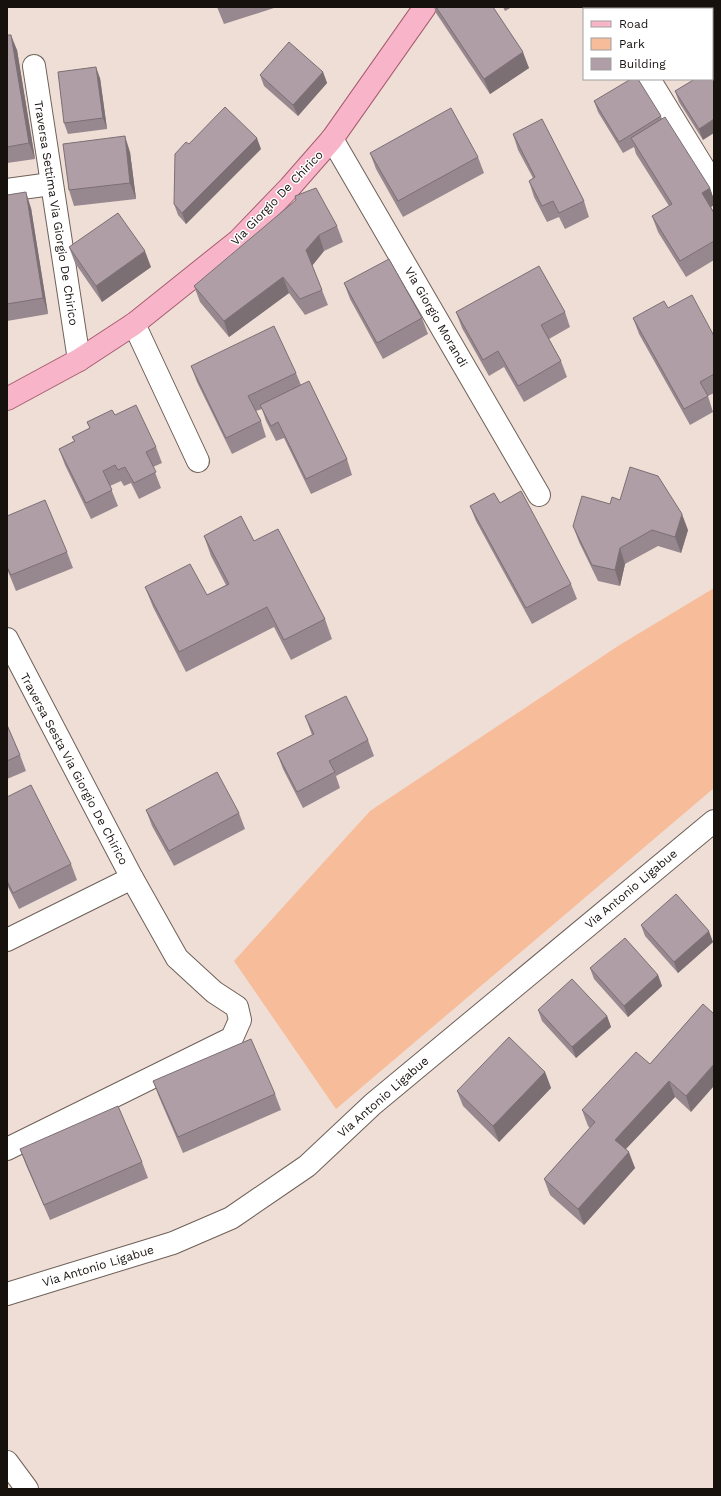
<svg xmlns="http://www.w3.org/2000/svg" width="721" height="1496" font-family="'Work Sans',sans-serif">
  <rect width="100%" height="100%" fill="#efded5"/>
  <path fill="#f7bc9a" d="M714,588V788L336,1109L234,961L370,811L618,646Z"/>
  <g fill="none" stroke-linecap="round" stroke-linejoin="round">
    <g stroke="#6e6058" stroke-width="24">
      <g id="minor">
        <path d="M604,7L606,9"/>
        <path d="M34,66L79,360"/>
        <path d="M649,79L714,185"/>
        <path d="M332,139L539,495"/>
        <path d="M7,190L51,184"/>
        <path d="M134,324L198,461"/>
        <path d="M7,639L132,878L177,958L214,992L237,1007L240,1020L232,1038L7,1149"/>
        <path d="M7,940L132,878"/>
        <path d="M7,1294L173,1243L231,1218L307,1166L373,1104L714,821"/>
        <path d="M7,1462L27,1489"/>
      </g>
    </g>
    <g stroke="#a75c70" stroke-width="24">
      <path id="major" d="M7,399L79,360L134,324L239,240L290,187L332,139L425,7"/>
    </g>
    <use href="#minor" stroke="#fff" stroke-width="22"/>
    <use href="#major" stroke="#f8b5c9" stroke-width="22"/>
  </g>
  <g fill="#97888f">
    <path d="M217,7H277L224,24Z"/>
    <path d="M434,7H493L529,68L490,94L436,13Z"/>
    <path d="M503,7H512L505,11Z"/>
    <path d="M635,7H654L650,9H636Z"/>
    <path d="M712,25L714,29V54L712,55Z"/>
    <path d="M7,35L17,50L35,159L7,163Z"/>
    <path d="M323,72L327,83L298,116L264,86L260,75Z"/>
    <path d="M100,78L107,129L68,134L64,123Z"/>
    <path d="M695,79L703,140L679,102L675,91Z"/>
    <path d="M594,101L661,116L662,119L710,188L714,200V205L711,207L714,213V260L686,277L658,232L652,216L669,206L636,154L634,147L623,153L598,112Z"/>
    <path d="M513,134L584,201L589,217L565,229L559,217L547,222L534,197L529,181L533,178L518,150Z"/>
    <path d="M189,144L261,149L186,224L178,215L174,204Z"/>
    <path d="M130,152L136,199L74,206L69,190Z"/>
    <path d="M370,153L478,157L484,173L403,217L376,169Z"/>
    <path d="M7,195L31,208L48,314L7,321Z"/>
    <path d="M337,226L343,242L324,251L312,265L328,305L305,315L289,293L229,337L200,302L194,286Z"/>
    <path d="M69,247L151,267L102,302L75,263Z"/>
    <path d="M344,283L422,318L428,334L383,359L350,299Z"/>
    <path d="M668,308L714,336V393L708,396L713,412L690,425L639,334L633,318Z"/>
    <path d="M456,312H565L570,327L549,339L561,361L567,377L524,402L504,367L489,376L462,328Z"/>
    <path d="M191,366L296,373L301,385L347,459L352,475L311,494L284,438L276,441L266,421L262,409L256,411L261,421L266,437L232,454L197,382Z"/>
    <path d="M115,415L156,447L162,463L153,467L161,488L139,499L131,483L124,486L121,481L110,486L118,506L91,519L65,465L59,449L74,441L72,437L90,428L87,422Z"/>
    <path d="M500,503L571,584L577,599L532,624L476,521L470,506Z"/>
    <path d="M7,516L67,552L73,568L16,591L7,569Z"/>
    <path d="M573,526L688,530L681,553L658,546L625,564L620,586L598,581L579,542Z"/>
    <path d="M204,536L254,541L325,619L332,639L291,660L274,627L186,672L153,607L145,587L207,595L226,585L211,556Z"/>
    <path d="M305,716L368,740L374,756L336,776L340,788L303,808L283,769L277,753L312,735Z"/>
    <path d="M7,725L20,755L26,771L7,779Z"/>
    <path d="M7,797L71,864L77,880L19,909L7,885Z"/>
    <path d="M146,810L239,813L245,829L174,866L152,826Z"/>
    <path d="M641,925L713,942L678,973L645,936Z"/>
    <path d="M590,968L658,975L662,986L628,1017L594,979Z"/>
    <path d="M703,1004L691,1112L675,1097L626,1149L635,1168L584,1225L550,1195L544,1179L590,1128L588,1126L582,1110L650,1064Z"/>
    <path d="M538,1010L607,1016L611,1027L576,1058L542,1021Z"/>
    <path d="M545,1072L551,1088L499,1142L463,1106L457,1091Z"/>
    <path d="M153,1081L275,1094L281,1110L183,1153L159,1097Z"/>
    <path d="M20,1149L142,1162L148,1178L50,1220L26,1165Z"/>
  </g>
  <g fill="#7b6f74">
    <path d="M11,35L17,50L35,159L29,143Z"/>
    <path d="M523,52L529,68L490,94L484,79Z"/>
    <path d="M96,67L100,78L107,129L103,118Z"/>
    <path d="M323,72L327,83L298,116L293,105Z"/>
    <path d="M714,119V133L703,140L699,129Z"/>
    <path d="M125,136L130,152L136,199L130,183Z"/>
    <path d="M257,138L261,149L186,224L182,213Z"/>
    <path d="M710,188L714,200V205L708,209L702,193Z"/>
    <path d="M26,192L31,208L48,314L43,298Z"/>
    <path d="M319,235L324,251L312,266L306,250Z"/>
    <path d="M145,251L151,267L102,302L96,286Z"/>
    <path d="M283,277L289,293L229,337L224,321Z"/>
    <path d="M682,514L688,530L681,553L675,537Z"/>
    <path d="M620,548L625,564L620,586L615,570Z"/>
    <path d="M709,931L713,942L678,973L674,962Z"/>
    <path d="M658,975L662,986L628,1017L624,1006Z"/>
    <path d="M607,1016L611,1027L576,1058L572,1047Z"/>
    <path d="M714,1064V1086L691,1112L686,1096Z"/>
    <path d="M545,1072L551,1088L499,1142L493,1126Z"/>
    <path d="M669,1081L675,1097L620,1155L615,1140Z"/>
    <path d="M629,1152L635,1168L584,1225L578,1209Z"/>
  </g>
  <g fill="#b09ea6" stroke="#7b6f74">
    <path d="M436,7H493L523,52L484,79Z"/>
    <path d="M671,7H702L703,9H667Z"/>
    <path d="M712,25L714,29V41L712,42Z"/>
    <path d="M7,35H11L29,143L7,147Z"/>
    <path d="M289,42L323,72L293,105L260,75Z"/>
    <path d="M96,67L103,118L64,123L58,72Z"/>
    <path d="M712,68H714V119L699,129L675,91L695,79H712Z"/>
    <path d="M631,79H638L661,116L619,142L594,101Z"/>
    <path d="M225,107L257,138L182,213L174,204L175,154L186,142L189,144Z"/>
    <path d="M451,108L478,157L398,201L370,153Z"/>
    <path d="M665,117L710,188L702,193L714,213V241L680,261L652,216L672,204L631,138Z"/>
    <path d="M542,119L584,201L559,213L553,201L542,206L529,181L535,177L513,134Z"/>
    <path d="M125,136L130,183L69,190L63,144Z"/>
    <path d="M316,188L337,226L319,235L306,250L322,290L300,299L283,277L224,321L194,286L296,200L295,196Z"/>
    <path d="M26,192L43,298L7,304V195Z"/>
    <path d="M118,213L145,251L96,286L69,247Z"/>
    <path d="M389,259L422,318L377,343L344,283Z"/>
    <path d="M539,266L565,312L541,325L561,361L518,386L498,351L483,360L456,312Z"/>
    <path d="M692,295L714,336V374L700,382L708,396L684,409L633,318L664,301L668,308Z"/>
    <path d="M274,326L296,373L248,396L261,421L226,438L191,366Z"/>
    <path d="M309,381L347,459L306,479L278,422L271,426L260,405Z"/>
    <path d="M136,405L156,447L146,452L156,472L134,483L125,467L118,470L115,465L103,471L112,490L86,503L59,449L75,441L72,437L90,428L87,422L112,410L115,415Z"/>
    <path d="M630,467L658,476L682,514L675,537L652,530L620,548L615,570L592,565L573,526L582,496L610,504L612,497L620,500Z"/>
    <path d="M521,491L571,584L526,608L470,506L494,493L500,503Z"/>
    <path d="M45,500L67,552L11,575L7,567V516Z"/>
    <path d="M241,516L254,541L278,529L325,619L284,640L267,607L179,652L145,587L190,564L207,595L229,584L204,536Z"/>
    <path d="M346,696L368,740L329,761L335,772L297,792L277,753L314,734L305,716Z"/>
    <path d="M7,725L20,755L7,761Z"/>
    <path d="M217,772L239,813L169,851L146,810Z"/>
    <path d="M31,785L71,864L13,893L7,881V797Z"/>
    <path d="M676,894L709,931L674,962L641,925Z"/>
    <path d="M625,938L658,975L624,1006L590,968Z"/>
    <path d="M572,979L607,1016L572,1047L538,1010Z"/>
    <path d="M703,1004L714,1014V1064L686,1096L669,1081L615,1140L629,1152L578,1209L544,1179L595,1122L582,1110L636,1052L650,1064Z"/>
    <path d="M509,1037L545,1072L493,1126L457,1091Z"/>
    <path d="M251,1039L275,1094L178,1137L153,1081Z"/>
    <path d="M118,1106L142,1162L44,1205L20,1149Z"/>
  </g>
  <g text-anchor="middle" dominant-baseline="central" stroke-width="3" stroke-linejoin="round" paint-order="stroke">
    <g font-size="12" fill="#17110e" stroke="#fff">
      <text transform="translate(277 198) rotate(-46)">Via Giorgio De Chirico</text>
      <text transform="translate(56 213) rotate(81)">Traversa Settima Via Giorgio De Chirico</text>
      <text transform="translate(436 317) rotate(60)">Via Giorgio Morandi</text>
      <text transform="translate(74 769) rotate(62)">Traversa Sesta Via Giorgio De Chirico</text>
      <text transform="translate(631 889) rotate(-40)">Via Antonio Ligabue</text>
      <text transform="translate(383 1097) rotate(-41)">Via Antonio Ligabue</text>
      <text transform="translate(98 1266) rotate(-17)">Via Antonio Ligabue</text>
    </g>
  </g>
  <rect width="721" height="1496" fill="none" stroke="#17110e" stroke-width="16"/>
  <rect x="583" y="8" width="130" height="72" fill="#ffffff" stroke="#a2a09f"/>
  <rect x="591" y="21" width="20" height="6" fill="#f8b5c9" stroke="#a2a09f"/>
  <text x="619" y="28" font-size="12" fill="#17110e">Road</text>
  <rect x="591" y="38" width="20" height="12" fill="#f7bc9a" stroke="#a2a09f"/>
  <text x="619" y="48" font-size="12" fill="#17110e">Park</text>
  <rect x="591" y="58" width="20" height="12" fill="#b09ea6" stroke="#a2a09f"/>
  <text x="619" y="68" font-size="12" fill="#17110e">Building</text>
</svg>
